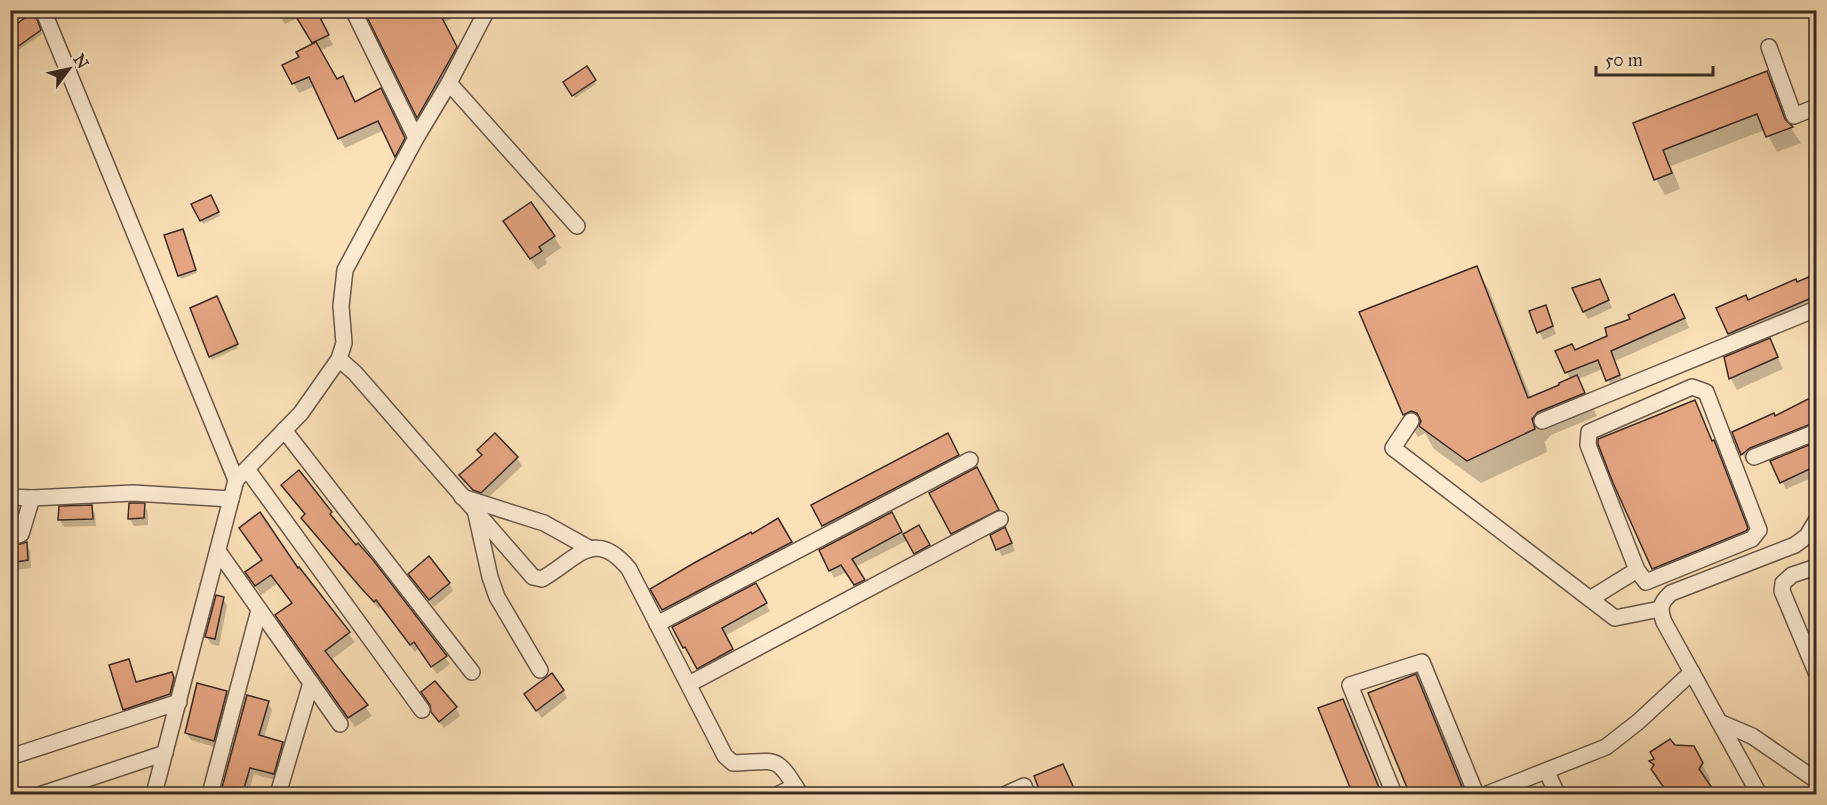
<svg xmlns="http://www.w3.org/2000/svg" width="1827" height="805" font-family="'IM FELL Great Primer',serif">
  <rect width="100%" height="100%" fill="#fbe0b8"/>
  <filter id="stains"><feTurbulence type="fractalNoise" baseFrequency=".00333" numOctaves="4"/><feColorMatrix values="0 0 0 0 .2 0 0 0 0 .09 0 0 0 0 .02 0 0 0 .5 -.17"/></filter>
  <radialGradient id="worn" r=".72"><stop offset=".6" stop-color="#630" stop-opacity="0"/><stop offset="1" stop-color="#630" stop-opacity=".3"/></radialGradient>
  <g fill="#0003">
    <path d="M277,10H315L333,45L319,51L336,80L343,77L356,103L385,99L409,148L401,164L384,130L345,148L315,86L299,93L284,66L301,58L315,45L298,18L285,24Z"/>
    <path d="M384,10H468L443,23L461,56L423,125L369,18Z"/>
    <path d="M35,16L42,34L10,56V30Z"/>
    <path d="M587,68L596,84L575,98L565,83Z"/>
    <path d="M1767,73L1776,89L1789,125L1801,143L1777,152L1765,130L1671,166L1680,189L1665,195L1656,179L1635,124Z"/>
    <path d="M210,197L220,216L203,224L193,205Z"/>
    <path d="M184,234L197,273L181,279L179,275Z"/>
    <path d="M512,234L554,237L561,248L545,259L547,263L538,270Z"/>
    <path d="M1476,268L1489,290L1531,398L1562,386L1570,379L1557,351H1575L1679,305L1689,328L1615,361L1624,385L1613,389L1603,369L1578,379L1597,416L1551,435L1545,442L1547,452L1481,483L1434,449L1425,433L1418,437L1405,414L1361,313Z"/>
    <path d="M1816,276V305L1734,341L1718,308L1748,302Z"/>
    <path d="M1600,281L1612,308L1588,319L1584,312Z"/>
    <path d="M218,302L238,348L212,360L192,309Z"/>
    <path d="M1531,312L1549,315L1556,334L1543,340Z"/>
    <path d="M1770,340L1783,369L1737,390L1731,379L1725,358Z"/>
    <path d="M1816,397V431L1755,455L1746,462L1734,433L1775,418Z"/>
    <path d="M1694,402L1731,481L1756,545L1662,584L1653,568Z"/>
    <path d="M495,435L517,458L522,466L486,500L479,498L461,475L482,456L479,451Z"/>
    <path d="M952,442L962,463L828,533L813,505Z"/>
    <path d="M1816,444V476L1786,489L1772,462Z"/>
    <path d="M299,472L355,548L372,561L450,664L437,674L419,648L415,652L381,607L379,609L307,526L303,518L306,515Z"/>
    <path d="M983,480L1004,522L960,545L931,493Z"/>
    <path d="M144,505L148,513V525L134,526L129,518Z"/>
    <path d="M91,506L95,514L96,526L64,527L59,519Z"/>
    <path d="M10,508L16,516L18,530L10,537Z"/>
    <path d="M891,514L903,535L918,527L933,554L919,561L908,540L855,567L868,588L860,592L847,572L834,578L830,570Z"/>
    <path d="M777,520L796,551L668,618L652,589Z"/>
    <path d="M1009,537L1015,551L1002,556L998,549Z"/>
    <path d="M26,543L30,551L31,568L14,570L10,564V548Z"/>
    <path d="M264,561L299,569L355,642L331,660L372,716L355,727L283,625L293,604L278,583L261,595L252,582Z"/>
    <path d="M414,582L449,583L453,591L434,607Z"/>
    <path d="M756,585L770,611L725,636L736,658L703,676L674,628Z"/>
    <path d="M223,598L227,606L219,646L211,644L207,637Z"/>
    <path d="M128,661L137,683L172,673L176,681L174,702L128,717L124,710Z"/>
    <path d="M1416,676L1425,692L1467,794H1412Z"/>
    <path d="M563,690L567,698L542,718L530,702Z"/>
    <path d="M226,692L231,700L218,748L191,740L186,733Z"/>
    <path d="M1342,700L1352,716L1383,794H1355Z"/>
    <path d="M268,703L272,710L264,738L282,744L287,751L278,781L254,774L248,794H222Z"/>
    <path d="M432,706L456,708L460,716L444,728L438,720Z"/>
    <path d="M1674,746L1693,748L1711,780L1708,785L1710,788L1718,789L1721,794H1669L1653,769L1654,766L1651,761Z"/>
  </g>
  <g fill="#e4a582" stroke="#3a2a23" stroke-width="1.5">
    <path d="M292,10H316L329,35L312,43Z"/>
    <path d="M382,10H438L457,47L417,118L367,17Z"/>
    <path d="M34,11L41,30L10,52V29Z"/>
    <path d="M316,42L337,79L343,76L355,102L381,88L405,138L395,157L378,121L338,139L309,77L292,84L282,65L299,57L296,52Z"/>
    <path d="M587,66L596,80L572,96L563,82Z"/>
    <path d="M1767,71L1785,119L1793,127L1766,137L1757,114L1663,150L1672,173L1654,180L1633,123Z"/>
    <path d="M211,195L219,212L200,221L191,204Z"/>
    <path d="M531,202L555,236L539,247L542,251L530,259L503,221Z"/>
    <path d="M183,229L196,270L178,276L164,235Z"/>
    <path d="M1477,266L1528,398L1559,385V383L1577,375L1585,393L1538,412L1532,419L1535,429L1467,461L1419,426L1421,421L1417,413L1411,411L1403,415L1359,312Z"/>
    <path d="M1816,274V296L1728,334L1716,308L1746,295L1748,300L1796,279L1797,282Z"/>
    <path d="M1600,279L1609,300L1583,312L1572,288Z"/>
    <path d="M1674,294L1685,318L1611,351L1620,375L1606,381L1598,360L1565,373L1555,351L1572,344L1575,350L1607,336L1605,328L1630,319L1628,315Z"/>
    <path d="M217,296L238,344L209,357L190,308Z"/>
    <path d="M1546,305L1553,326L1537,333L1529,311Z"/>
    <path d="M1770,338L1778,357L1729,379L1724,357Z"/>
    <path d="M1816,395V422L1750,448L1741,455L1732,432L1774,413L1775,416Z"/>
    <path d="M1695,400L1712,441L1714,440L1748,528L1746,531L1652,569L1613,483L1598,444V439Z"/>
    <path d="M495,433L518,457L481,493L473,490L459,475L482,455L477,450Z"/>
    <path d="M948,433L959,455L822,526L811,505Z"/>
    <path d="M1816,442V466L1780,483L1770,461Z"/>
    <path d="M977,467L999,510L951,534L929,493Z"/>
    <path d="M299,470L332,512L330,514L356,545L358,543L373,560L447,656L431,667L414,642L410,645L376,600L374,602L361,588L301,518L305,514L281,485Z"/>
    <path d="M129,503H145L144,518L128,519Z"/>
    <path d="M92,505L93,519L58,520L59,506Z"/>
    <path d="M260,512L298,568L299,567L350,632L325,651L368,705L348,718L275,615L292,603L271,575L255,586L245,572L262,560L239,528Z"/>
    <path d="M892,512L902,532L852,559L865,580L854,585L841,565L829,571L819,550Z"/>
    <path d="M778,518L792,542L662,610L650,589L694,563L751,532L752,534Z"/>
    <path d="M919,525L930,545L914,554L903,534Z"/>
    <path d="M1005,527L1012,543L996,550L990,535Z"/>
    <path d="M27,542L28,560L10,563V547Z"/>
    <path d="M429,556L450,583L429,600L408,574Z"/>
    <path d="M756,583L767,603L722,628L733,649L697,669L685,647L683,648L672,627Z"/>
    <path d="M216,595L224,597L215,639L205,637Z"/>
    <path d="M129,659L136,682L172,672L174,678L170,694L123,710L109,665Z"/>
    <path d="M552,673L564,690L536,711L524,694Z"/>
    <path d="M1416,674L1462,787L1443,795H1410L1368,693Z"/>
    <path d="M435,681L457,707L439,722L431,712L430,705L421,692Z"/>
    <path d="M197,683L227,691L214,741L185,733Z"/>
    <path d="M247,695L269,701L259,735L283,742L274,774L250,768L242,795H220Z"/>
    <path d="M1343,699L1382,795H1353L1318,708Z"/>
    <path d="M1670,739L1675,745L1694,746L1703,763L1699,769L1717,795H1669L1651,769L1654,765L1649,761L1654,759L1650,752Z"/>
    <path d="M1063,764L1077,795H1041L1034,776Z"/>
  </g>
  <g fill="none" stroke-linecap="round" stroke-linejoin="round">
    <g stroke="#6a5848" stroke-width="18">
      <g id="minor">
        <path d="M43,10L236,480L154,794"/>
        <path d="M353,10L416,138"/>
        <path d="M1769,47L1794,116L1816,107"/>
        <path d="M449,83L577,226"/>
        <path d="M339,359L355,373L533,577L542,579C576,560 594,526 629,569L725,756L733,763C778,762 775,753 800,794"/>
        <path d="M1411,421L1393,448L1590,599L1615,618L1660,609"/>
        <path d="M1542,421L1816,309"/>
        <path d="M284,430L472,672"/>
        <path d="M1754,457L1816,432"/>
        <path d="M247,469L422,710"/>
        <path d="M236,480L301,413L339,359L344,343L341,306L345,270L416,138L449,83L487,10"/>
        <path d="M10,497L32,498L133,493L231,499"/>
        <path d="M462,497L544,523L589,548"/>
        <path d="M476,514L490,577L497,597L540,670"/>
        <path d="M10,538L21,534L32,498"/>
        <path d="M218,551L340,724"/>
        <path d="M1816,567L1792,575L1783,583L1782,591L1816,672"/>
        <path d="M1590,599L1637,570L1588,445L1589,432L1692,387L1706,392L1759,530L1752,539L1646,582L1637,570"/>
        <path d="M657,624L970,460"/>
        <path d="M689,684L1000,519"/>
        <path d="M1719,722L1752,736L1816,780"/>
        <path d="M10,757L179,702"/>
        <path d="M1547,772L1557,794"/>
        <path d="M42,794L165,753"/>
        <path d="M210,794L259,610"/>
        <path d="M278,794L311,683"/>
        <path d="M779,794L795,786"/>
        <path d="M1006,794L1024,786L1027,794"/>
        <path d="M1394,794L1350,685L1422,662L1476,794"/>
        <path d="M1487,794L1606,747L1638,722L1692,672"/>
        <path d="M1759,794L1664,622C1659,608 1660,603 1671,593L1795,545L1807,536L1816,521"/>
      </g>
    </g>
    <use href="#minor" stroke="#fcebd1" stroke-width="15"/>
  </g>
  <rect width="1827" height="805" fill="none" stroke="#fbe0b8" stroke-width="36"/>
  <rect x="12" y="12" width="1803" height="781" fill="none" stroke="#3a2a23" stroke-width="3"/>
  <rect x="18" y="18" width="1791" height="769" fill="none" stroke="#3a2a23" stroke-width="1.5"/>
  <g transform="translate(69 69) rotate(57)" stroke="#fcebd1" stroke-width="4.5" paint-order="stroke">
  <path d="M0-4.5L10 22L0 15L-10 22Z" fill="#3a2a23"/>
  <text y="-9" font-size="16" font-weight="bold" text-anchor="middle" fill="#3a2a23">N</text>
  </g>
  <path d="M1596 66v9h117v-9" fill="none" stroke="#3a2a23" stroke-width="3"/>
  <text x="1605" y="66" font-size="18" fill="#3a2a23" stroke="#fcebd1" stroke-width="4.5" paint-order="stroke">50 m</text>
  <rect width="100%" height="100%" filter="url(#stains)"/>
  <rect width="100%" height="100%" fill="url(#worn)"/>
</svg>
